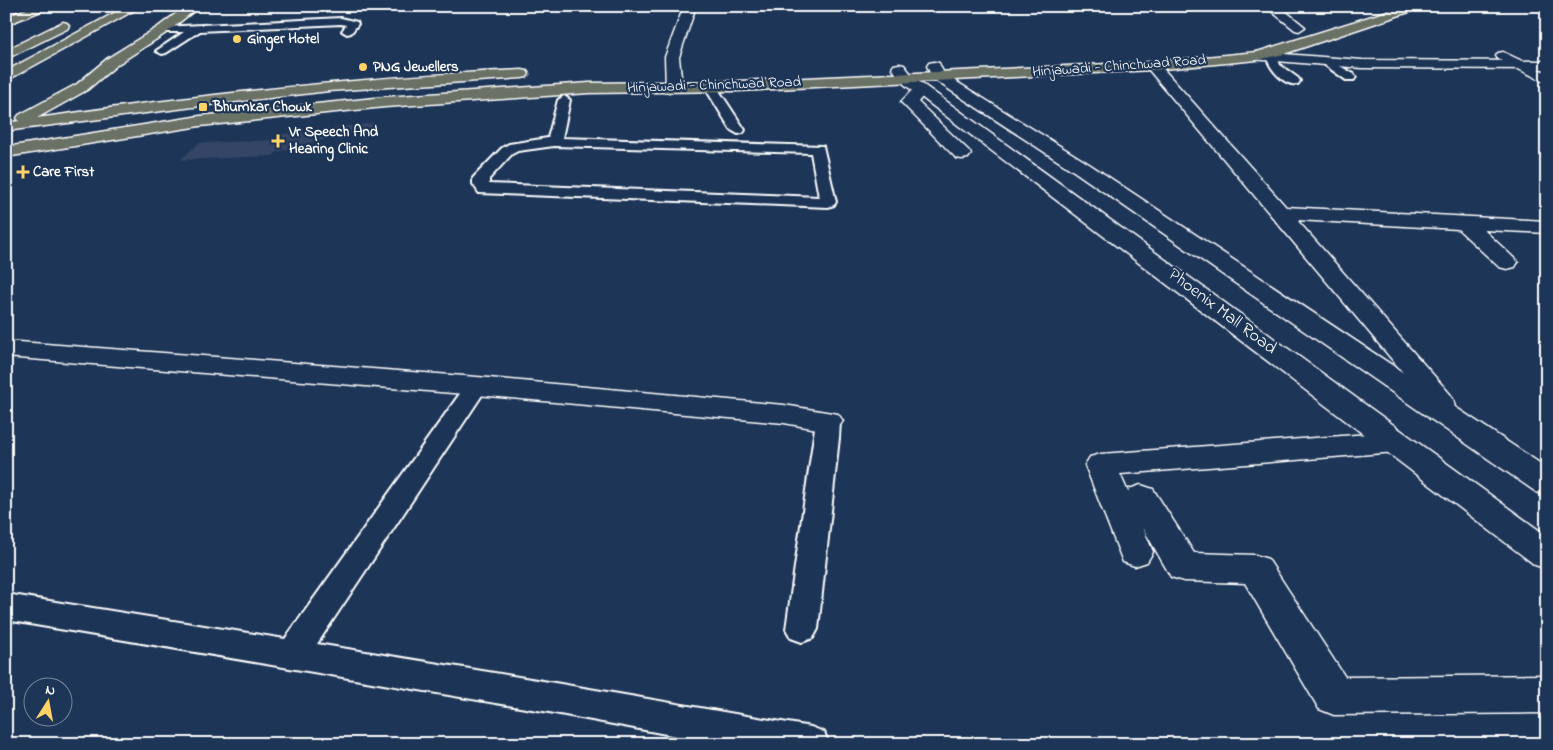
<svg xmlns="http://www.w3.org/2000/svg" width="1553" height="750" font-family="'Indie Flower',sans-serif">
  <rect width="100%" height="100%" fill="#1d3557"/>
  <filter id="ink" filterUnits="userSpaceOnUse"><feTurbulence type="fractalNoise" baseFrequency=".02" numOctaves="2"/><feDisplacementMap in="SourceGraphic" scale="10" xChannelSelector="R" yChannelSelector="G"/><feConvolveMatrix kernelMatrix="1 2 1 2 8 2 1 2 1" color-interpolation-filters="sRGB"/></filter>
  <g filter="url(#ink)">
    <path fill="#344465" d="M374,123L376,126L277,152L273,156L180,160L199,143L279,140L282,134Z"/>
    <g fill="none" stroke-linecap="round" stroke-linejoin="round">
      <g stroke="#fff" stroke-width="4">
        <g id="lane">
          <path d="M14,6H29L6,15V9Z"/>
          <path d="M341,18L357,22L358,24L351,33L347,34L342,31L346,25L341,24L200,31L166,53L162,54L156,51L184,32H158L157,30L158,28L162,27Z"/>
          <path d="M1273,55L1277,56L1280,65L1298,78L1300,81L1298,84C1285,87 1270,69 1267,58Z"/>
          <path d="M1329,60L1354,74L1356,77L1354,80H1346L1325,65L1323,63L1325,61Z"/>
          <path d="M710,82L714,83L745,130L743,133L738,134L731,130L704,86Z"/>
          <path d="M564,96L570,100L562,138L823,146L836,202L834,205L828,207L479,193L473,184V178L502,148L509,144L548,138L558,100ZM554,146L811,153L819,197L489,184V179L512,154L518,151Z"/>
          <path d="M477,379L485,381L488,386L317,644L549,682L811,727L824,732L829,744H719L549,712L6,620V594L285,639L469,381Z"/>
          <path d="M828,413L837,415L840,421L839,438L818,629L813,638L802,642L791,638L786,629L816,421L819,415Z"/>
        </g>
      </g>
      <g stroke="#fff" stroke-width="3">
        <g id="street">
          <path d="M684,6H696L679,57L682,87L679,90H669L666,87L665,57Z"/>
          <path d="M1265,6H1279L1305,27L1299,31L1295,30Z"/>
          <path d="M1503,52L1547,73V83L1498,59L1496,56L1498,53Z"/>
          <path d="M1153,62L1158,63L1286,207L1547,221V233L1484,230L1518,262L1515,267L1507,269L1499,267L1458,229L1297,220L1450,394C1456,402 1456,410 1450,419L1440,421L1430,419C1424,410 1427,402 1421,394L1148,69L1146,66L1148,63Z"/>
          <path d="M920,85L925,87L928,90L918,102L968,150L971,154L968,158L962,159L956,158L901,102L915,87Z"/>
          <path d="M6,341L477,377L784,405L838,414L843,421L838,428L828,431L784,423L477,395L6,357Z"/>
          <path d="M1396,432L1407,435L1411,442L1407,449L1396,452L1120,474L1128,492L1129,489L1141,485L1153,489L1194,553L1255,555L1268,559L1345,677L1547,675V713L1334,715L1319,709L1245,583L1184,581L1171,577L1143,528L1153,552L1147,562L1135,566L1123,562L1085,465L1090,457L1101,454Z"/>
        </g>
      </g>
      <g stroke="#fff" stroke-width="3">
        <g id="secondary">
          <path d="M1257,52L1362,60L1547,61V69L1362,68L1252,59L1250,56Z"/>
          <path d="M934,62L939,63L944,74L1089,164L1547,468V495L1536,492L1075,172L933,79L927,66L929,63Z"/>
          <path d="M899,64L904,65L914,78L1547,536V569L1535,565L904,84L892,68L894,65Z"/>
        </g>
      </g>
      <g stroke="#fff" stroke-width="3">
        <g id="primary">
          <path d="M35,6H53L6,25V17Z"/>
          <path d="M186,6H200L166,33L118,64L87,90L37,118C198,95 359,77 522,70L527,71L529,74L527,77L522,78L329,91L201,106L6,131V123L19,121L17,118L19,115L77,84L108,58L158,27Z"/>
          <path d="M1404,6H1423L1421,8L1284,54L1257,60L1153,70L738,91L589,93L385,107L200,126L6,157V147L200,116L385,97L589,83L738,81L1153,62L1257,52Z"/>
        </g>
      </g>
      <g stroke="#fff" stroke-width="3">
        <g id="highway">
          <path d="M127,6H142L6,81V71Z"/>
          <path d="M63,22L67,23L69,26L67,29L6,59V50Z"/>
        </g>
      </g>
      <use href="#lane" fill="#1d3557" fill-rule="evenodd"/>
      <use href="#street" fill="#1d3557" fill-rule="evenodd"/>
      <use href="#secondary" fill="#1d3557" fill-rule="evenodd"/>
      <use href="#primary" fill="#6b7165" fill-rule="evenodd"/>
      <use href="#highway" fill="#6b7165" fill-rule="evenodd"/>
    </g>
  </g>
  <g fill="#ffd166" stroke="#1d3557" stroke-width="2">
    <circle cx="237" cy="39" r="5"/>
    <circle cx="363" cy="67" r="5"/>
    <rect x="198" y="102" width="10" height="10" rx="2.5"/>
    <path d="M275.5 133.5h5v5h5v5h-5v5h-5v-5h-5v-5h5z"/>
    <path d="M20.5 164.5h5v5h5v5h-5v5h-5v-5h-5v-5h5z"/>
  </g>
  <g text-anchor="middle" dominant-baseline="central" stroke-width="4.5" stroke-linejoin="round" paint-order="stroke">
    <g font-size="15" font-weight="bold" fill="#fff" stroke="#1d3557" text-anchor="start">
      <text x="247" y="39">Ginger Hotel</text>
      <text x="373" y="67">PNG Jewellers</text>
      <text x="213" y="107">Bhumkar Chowk</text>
      <text x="289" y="132">Vr Speech And<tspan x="289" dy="17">Hearing Clinic</tspan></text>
      <text x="33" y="172">Care First</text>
    </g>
    <g font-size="15" fill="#fff" stroke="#1d3557">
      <text transform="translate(1119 66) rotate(-4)">Hinjawadi - Chinchwad Road</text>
      <text transform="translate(714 85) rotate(-2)">Hinjawadi - Chinchwad Road</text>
    </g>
    <g font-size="18" fill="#fff" stroke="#1d3557">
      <text transform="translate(1222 312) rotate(37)">Phoenix Mall Road</text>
    </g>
  </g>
  <rect width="1553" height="750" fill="none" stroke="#1d3557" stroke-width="25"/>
  <rect x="12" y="12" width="1528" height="725" fill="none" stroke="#fff" stroke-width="2" filter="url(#ink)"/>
  <g transform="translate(48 702) rotate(11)"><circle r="24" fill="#1d3557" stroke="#77869a"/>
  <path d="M0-4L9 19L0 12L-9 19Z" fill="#ffd166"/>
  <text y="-8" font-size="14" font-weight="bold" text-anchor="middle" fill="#ffffff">N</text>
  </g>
</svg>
